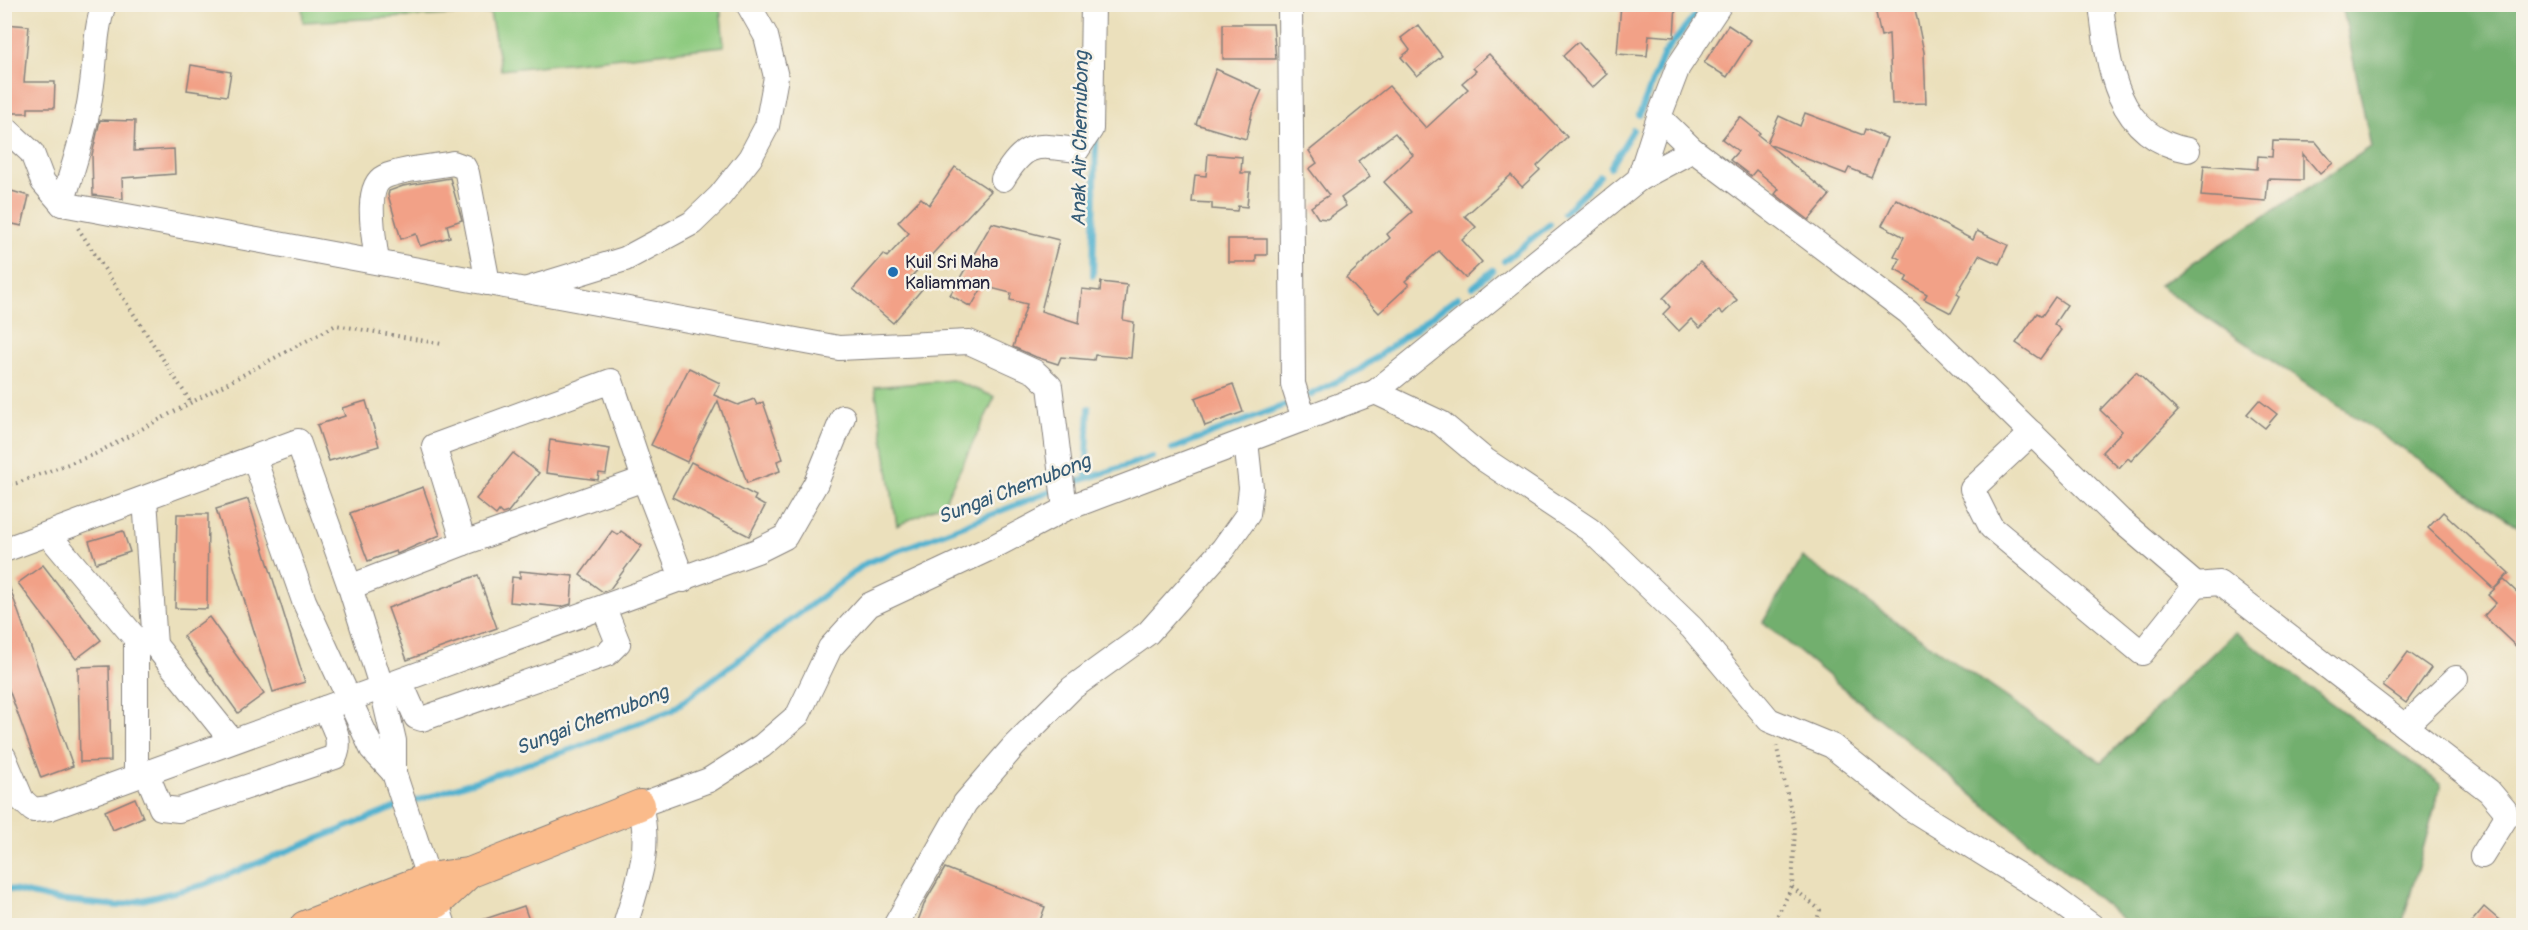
<svg xmlns="http://www.w3.org/2000/svg" width="2528" height="930" font-family="Pangolin,sans-serif">
  <rect width="100%" height="100%" fill="#f7f3e8"/>
  <filter id="ink" filterUnits="userSpaceOnUse"><feTurbulence type="fractalNoise" baseFrequency=".0167" numOctaves="2"/><feDisplacementMap in="SourceGraphic" scale="12" xChannelSelector="R" yChannelSelector="G"/><feConvolveMatrix kernelMatrix="1 2 1 2 8 2 1 2 1" color-interpolation-filters="sRGB"/></filter>
  <filter id="wash" filterUnits="userSpaceOnUse"><feTurbulence type="fractalNoise" baseFrequency=".008" numOctaves="4" result="noise"/><feDisplacementMap in="SourceGraphic" scale="24" xChannelSelector="R" yChannelSelector="G"/><feGaussianBlur stdDeviation="1.35" result="paint"/><feColorMatrix in="noise" values="0 0 0 0 0 0 0 0 0 0 0 0 0 0 0 0 0 1.4 0 .05"/><feComposite in="paint" operator="in"/></filter>
  <g filter="url(#wash)">
    <rect width="100%" height="100%" fill="#ebe0bc"/>
    <g fill="#8ecb80" stroke="#58765e" stroke-width="1.5">
      <path d="M302,5H720L724,46L501,70L490,13L303,22Z"/>
      <path d="M952,380L995,397L944,503L897,526L875,387Z"/>
    </g>
    <g fill="#72af6e" stroke="#4a6854" stroke-width="1.5">
      <path d="M2342,5H2523V530L2159,285L2371,147Z"/>
      <path d="M1802,557L2101,762L2235,632L2441,784L2402,925H2130L1763,622Z"/>
    </g>
    <g fill="none" stroke-linecap="round" stroke-linejoin="round">
      <g stroke="#50b1cf" stroke-width="6">
        <path d="M1639,115L1664,54L1704,4"/>
        <path d="M1610,167L1633,130"/>
        <path d="M1564,213L1600,176"/>
        <path d="M1504,261L1550,224"/>
        <path d="M1093,275L1096,137"/>
        <path d="M1473,287L1493,270"/>
        <path d="M1310,395L1359,370L1458,297"/>
        <path d="M1172,449L1285,405"/>
        <path d="M1086,478L1089,408"/>
        <path d="M1067,485L1152,457"/>
        <path d="M409,803L572,749L672,710L866,563L1057,489"/>
        <path d="M4,888L57,900L118,906L203,885L399,806"/>
      </g>
    </g>
    <g id="blocks">
      <g fill="#f2a187">
        <path d="M1621,4H1676L1674,37L1649,35L1647,56L1617,54Z"/>
        <path d="M1874,4H1914L1924,52L1926,103L1892,104L1889,34L1881,36Z"/>
        <path d="M4,24L29,26L24,82H55L54,108H28V113H4Z"/>
        <path d="M1223,24H1273L1276,59H1223Z"/>
        <path d="M1418,25L1442,56L1417,76L1401,57L1410,50L1401,38Z"/>
        <path d="M1728,25L1751,40L1727,77L1704,63Z"/>
        <path d="M1578,42L1607,74L1592,88L1563,56Z"/>
        <path d="M1489,54L1567,137L1537,166L1540,170L1522,187L1511,175L1465,216L1476,227L1462,240L1482,262L1465,278L1439,251L1405,281L1409,285L1379,313L1346,278L1390,238L1387,234L1412,212L1384,182L1413,155L1395,133L1358,161L1370,177L1341,198L1346,206L1327,219L1318,218L1311,207L1329,195L1309,169L1317,163L1309,151L1389,86L1426,128L1468,89L1462,83L1476,71L1473,68Z"/>
        <path d="M191,65L231,72L227,96L187,90Z"/>
        <path d="M1216,69L1262,90L1252,113L1246,139L1196,124Z"/>
        <path d="M1805,113L1863,135L1865,129L1887,138L1871,177L1849,168L1846,174L1768,144L1830,195L1809,220L1775,194L1779,189L1756,170L1751,176L1730,160L1738,151L1722,139L1740,117L1760,133L1758,135L1767,142L1779,116L1800,126Z"/>
        <path d="M100,120L135,121L134,151L174,149L175,174L122,178L123,199L93,195L92,155Z"/>
        <path d="M2273,141L2316,142L2333,163L2320,174L2303,154V180L2268,179L2266,201L2201,196L2204,165L2257,169L2258,156L2272,157Z"/>
        <path d="M1208,154L1242,157L1241,173H1250L1247,207L1238,206L1237,211L1212,209V203L1192,202L1195,175L1206,176Z"/>
        <path d="M955,167L991,191L911,277L923,288L893,323L853,289L884,254L887,257L909,233L898,222L921,198L929,205Z"/>
        <path d="M450,178L462,220L447,225L450,237L420,246L416,234L401,239L388,195L389,191L403,186Z"/>
        <path d="M8,190L29,196L22,226L4,222Z"/>
        <path d="M1896,199L1973,240L1977,231L2008,245L1999,264L1979,255L1957,294L1960,296L1951,313L1924,299L1927,294L1905,281L1908,276L1895,269L1900,259L1894,256L1904,237L1882,225Z"/>
        <path d="M992,223L1059,240L1041,311L1079,323L1082,289L1100,291L1101,282L1127,285L1123,320L1134,322L1131,358L1095,355L1094,360L1061,357L1058,364L1036,357L1013,347L1027,304L1010,300L1011,293L983,286L971,307L950,295Z"/>
        <path d="M1228,239H1267V255H1256V262H1228Z"/>
        <path d="M1700,262L1737,300L1723,314L1719,310L1700,328L1691,319L1679,331L1663,314L1670,307L1663,298Z"/>
        <path d="M2055,297L2067,305L2054,324L2061,330L2040,359L2016,343L2037,313L2042,316Z"/>
        <path d="M689,368L720,383L714,395L738,405L754,399L757,405L763,402L783,459L777,461L780,471L747,483L718,401L687,462L651,445Z"/>
        <path d="M2136,372L2178,411L2131,461L2128,458L2119,468L2102,452L2122,431L2100,410Z"/>
        <path d="M1233,384L1243,412L1205,426L1195,398Z"/>
        <path d="M2259,400L2277,414L2265,428L2247,414Z"/>
        <path d="M366,401L379,446L329,461L317,425L345,416L342,408Z"/>
        <path d="M550,440L610,449L606,474L599,473L598,480L546,473Z"/>
        <path d="M513,453L539,473L508,512L502,514L499,511L496,515L476,499Z"/>
        <path d="M691,462L756,496L754,500L765,506L749,536L672,497Z"/>
        <path d="M423,487L440,535L397,554L396,551L368,561L350,513Z"/>
        <path d="M248,499L305,682L273,692L216,509Z"/>
        <path d="M2443,512L2509,573L2494,589L2428,528Z"/>
        <path d="M177,514H208L207,609L175,608Z"/>
        <path d="M123,531L130,552L96,563L89,541Z"/>
        <path d="M612,531L618,535L621,531L642,546L610,589L603,592L580,575Z"/>
        <path d="M43,565L101,640L76,659L18,583Z"/>
        <path d="M520,571L573,576L571,604L561,607L510,602L512,577L520,578Z"/>
        <path d="M478,575L497,628L407,660L388,608Z"/>
        <path d="M4,580H7L73,766L41,778L4,676Z"/>
        <path d="M2504,580L2523,598V653L2484,616L2496,603L2488,595Z"/>
        <path d="M209,617L264,694L238,713L183,636Z"/>
        <path d="M2408,652L2431,668L2406,703L2383,686Z"/>
        <path d="M109,666L111,761L80,762L78,667Z"/>
        <path d="M135,798L143,817L113,830L105,811Z"/>
        <path d="M945,868L1045,907L1038,926H916L925,902Z"/>
        <path d="M524,906L531,926H474L473,923Z"/>
        <path d="M2484,907L2506,926H2468Z"/>
      </g>
    </g>
  </g>
  <g filter="url(#ink)">
    <use href="#blocks" fill-opacity="0" stroke="#86817c" stroke-width="1.5"/>
    <g fill="none" stroke-linecap="round" stroke-linejoin="round">
      <g stroke="#86817c" stroke-width="26">
        <g id="minor">
          <path d="M1290,4L1293,384L1304,419"/>
          <path d="M2101,4C2108,67 2116,137 2188,150"/>
          <path d="M1659,117L1693,150L1908,312L2120,520L2196,585L2219,583L2489,791L2505,810V819L2482,856"/>
          <path d="M4,127L32,153L43,182L62,204L839,348L969,342L1035,372L1050,386L1065,509"/>
          <path d="M1003,179C1026,141 1036,145 1077,150L1091,129L1093,4"/>
          <path d="M1639,179L1693,150"/>
          <path d="M62,204C73,167 86,130 91,91C96,62 94,33 104,4"/>
          <path d="M377,262C375,243 363,187 384,177C401,169 433,167 453,163L464,167L467,173L488,283"/>
          <path d="M528,289L625,259L692,223L720,196L750,158L767,126L776,77L766,36L748,4"/>
          <path d="M1375,392L1441,423L1485,460L1590,530L1692,628L1769,720L1832,746L1910,808L2050,895L2092,926"/>
          <path d="M2032,433L1972,489L1991,527L2142,653L2196,585"/>
          <path d="M254,458L304,601L372,749L394,773"/>
          <path d="M145,499L155,645"/>
          <path d="M48,534L136,639L155,645L232,741"/>
          <path d="M464,543L434,446L611,381L644,479L683,580"/>
          <path d="M4,550L298,441L350,587L382,689L394,741V773L444,926"/>
          <path d="M350,587L464,543L644,479"/>
          <path d="M136,639V776"/>
          <path d="M401,683L416,717L422,719L607,654L618,643L604,608"/>
          <path d="M2405,726L2456,678"/>
          <path d="M4,757L22,800L33,810L50,808L757,551L785,537L816,483L843,417"/>
          <path d="M146,772L161,808L179,810L335,757C343,739 332,725 325,708"/>
          <path d="M625,926C638,882 652,850 640,805L709,780L762,746L798,715L830,648L869,605L993,547L1065,509L1375,392L1639,179L1659,117L1678,67L1720,4"/>
          <path d="M895,926L965,803L1015,745L1072,688L1148,633L1223,549L1248,514L1251,488L1246,441"/>
        </g>
      </g>
      <g stroke="#86817c" stroke-width="32">
        <g id="major">
          <path d="M305,926L429,878L469,873L640,805"/>
          <path d="M375,926L437,903L469,873"/>
        </g>
      </g>
      <g stroke="#86817c" stroke-width="4" stroke-dasharray="1.5 4.5" stroke-linecap="butt">
        <path d="M78,228L190,401"/>
        <path d="M4,485L17,483L95,454L336,325L442,344"/>
        <path d="M1792,887L1820,910L1815,926"/>
        <path d="M1772,926L1792,887L1795,829L1776,744"/>
      </g>
      <use href="#minor" stroke="#fff" stroke-width="24"/>
      <use href="#major" stroke="#fabb8b" stroke-width="30"/>
    </g>
  </g>
  <circle fill="#1f6fb2" stroke="#f7f3e8" stroke-width="2" cx="893" cy="272" r="6"/>
  <g text-anchor="middle" dominant-baseline="central" stroke-width="5" stroke-linejoin="round" paint-order="stroke">
    <g font-size="18" fill="#22223b" stroke="#f7f3e8" text-anchor="start">
      <text x="905" y="262">Kuil Sri Maha<tspan x="905" dy="21">Kaliamman</tspan></text>
    </g>
    <g font-size="20" font-style="italic" fill="#345b76" stroke="#f7f3e8">
      <text transform="translate(1080 139) rotate(-89)">Anak Air Chemubong</text>
      <text transform="translate(1014 489) rotate(-21)">Sungai Chemubong</text>
      <text transform="translate(592 720) rotate(-21)">Sungai Chemubong</text>
    </g>
  </g>
  <rect width="2528" height="930" fill="none" stroke="#f7f3e8" stroke-width="24"/>
</svg>
